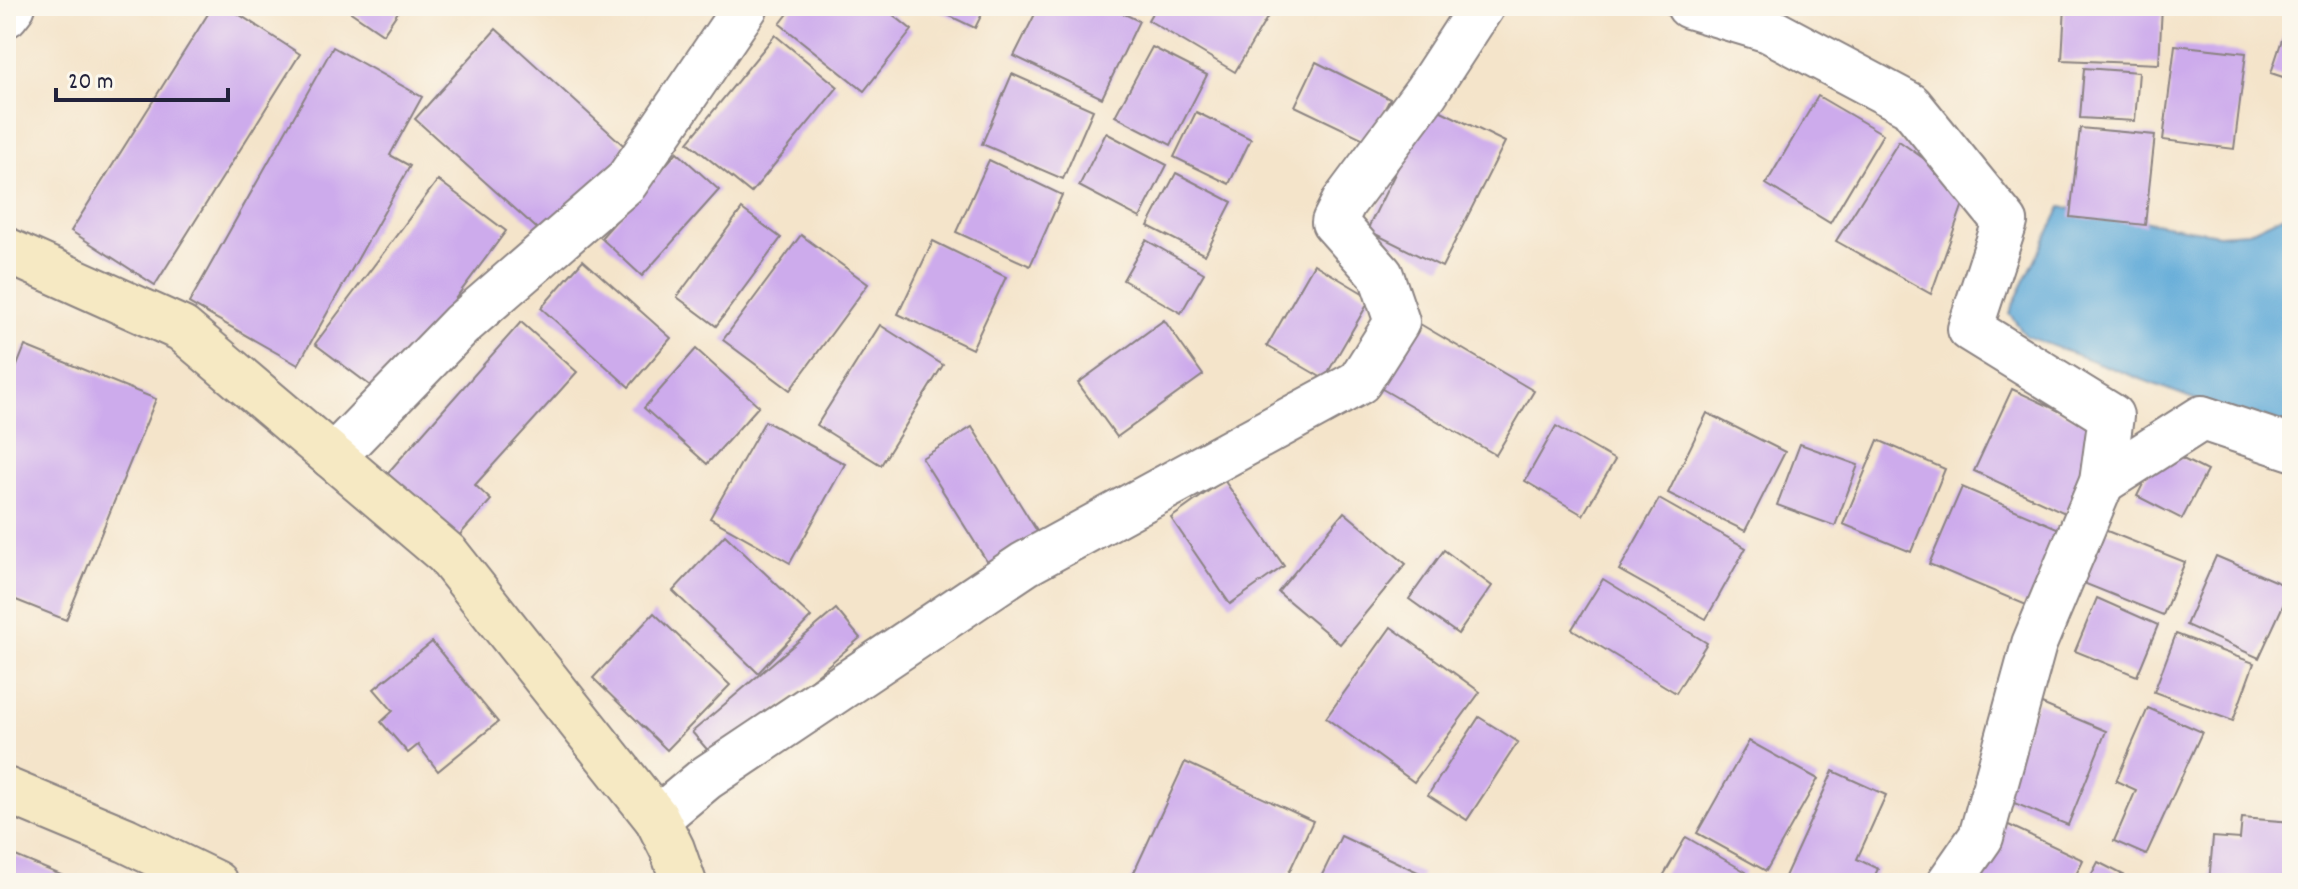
<svg xmlns="http://www.w3.org/2000/svg" width="2298" height="889" font-family="Dekko,sans-serif">
  <rect width="100%" height="100%" fill="#fbf7ec"/>
  <filter id="ink" filterUnits="userSpaceOnUse"><feTurbulence type="fractalNoise" baseFrequency=".0125" numOctaves="2"/><feDisplacementMap in="SourceGraphic" scale="16" xChannelSelector="R" yChannelSelector="G"/><feConvolveMatrix kernelMatrix="1 2 1 2 8 2 1 2 1" color-interpolation-filters="sRGB"/></filter>
  <filter id="wash" filterUnits="userSpaceOnUse"><feTurbulence type="fractalNoise" baseFrequency=".006" numOctaves="4" result="noise"/><feDisplacementMap in="SourceGraphic" scale="32" xChannelSelector="R" yChannelSelector="G"/><feGaussianBlur stdDeviation="1.8" result="paint"/><feColorMatrix in="noise" values="0 0 0 0 0 0 0 0 0 0 0 0 0 0 0 0 0 1.4 0 .05"/><feComposite in="paint" operator="in"/></filter>
  <g filter="url(#wash)">
    <rect width="100%" height="100%" fill="#f4e4ca"/>
    <path fill="#60aad8" stroke="#41668a" stroke-width="2" d="M2061,207L2218,234L2248,232L2292,211V436L2026,336L2009,313Z"/>
    <g id="blocks">
      <g fill="#cdabec">
        <path d="M213,6H226L300,54L155,285L71,231Z"/>
        <path d="M342,6H402L383,34Z"/>
        <path d="M794,6H882L912,30L864,91L780,24Z"/>
        <path d="M929,6H986L975,28Z"/>
        <path d="M1039,6H1108L1139,21L1102,98L1014,56Z"/>
        <path d="M1156,6H1274L1235,72L1148,20Z"/>
        <path d="M2065,6H2162L2159,64L2062,60Z"/>
        <path d="M2291,12H2292V80L2271,73Z"/>
        <path d="M496,29L632,153L552,242L415,119Z"/>
        <path d="M775,35L838,87L751,193L688,142Z"/>
        <path d="M2175,45L2246,53L2234,149L2163,140Z"/>
        <path d="M333,47L422,97L390,155L410,166L298,365L189,303Z"/>
        <path d="M1152,47L1207,75L1171,145L1115,116Z"/>
        <path d="M1316,62L1390,99L1368,141L1295,106Z"/>
        <path d="M2084,68L2139,72L2135,121L2080,118Z"/>
        <path d="M1012,74L1093,110L1063,179L982,144Z"/>
        <path d="M1818,96L1883,134L1830,223L1766,184Z"/>
        <path d="M1429,105L1505,142L1442,267L1367,230Z"/>
        <path d="M1196,112L1251,139L1229,184L1174,157Z"/>
        <path d="M2080,128L2155,135L2145,225L2070,217Z"/>
        <path d="M1106,133L1167,165L1140,218L1079,186Z"/>
        <path d="M1899,141L1968,190L1931,294L1836,241Z"/>
        <path d="M677,152L719,190L642,276L601,238Z"/>
        <path d="M989,160L1062,195L1030,266L956,232Z"/>
        <path d="M1176,173L1232,202L1205,255L1148,226Z"/>
        <path d="M438,180L506,231L383,395L315,344Z"/>
        <path d="M742,209L781,238L716,326L677,297Z"/>
        <path d="M801,235L868,284L790,390L723,340Z"/>
        <path d="M1146,240L1204,273L1181,313L1123,280Z"/>
        <path d="M933,241L1006,277L972,349L898,314Z"/>
        <path d="M583,260L671,338L629,387L541,308Z"/>
        <path d="M1314,264L1371,298L1324,379L1267,346Z"/>
        <path d="M1164,320L1203,375L1117,437L1078,383Z"/>
        <path d="M1415,321L1534,391L1496,455L1377,386Z"/>
        <path d="M521,322L577,372L475,485L491,500L456,539L385,476Z"/>
        <path d="M880,325L943,365L881,465L817,425Z"/>
        <path d="M25,346L156,399L66,620L6,596V393Z"/>
        <path d="M696,349L759,406L707,464L644,408Z"/>
        <path d="M2012,389L2104,432L2065,513L1974,471Z"/>
        <path d="M1707,413L1785,452L1745,531L1668,493Z"/>
        <path d="M765,421L845,464L790,563L710,518Z"/>
        <path d="M1556,426L1615,460L1583,515L1525,481Z"/>
        <path d="M972,427L1040,536L991,568L922,458Z"/>
        <path d="M1878,440L1945,469L1911,552L1843,524Z"/>
        <path d="M1800,444L1858,465L1835,526L1777,505Z"/>
        <path d="M2161,448L2207,471L2182,519L2137,496Z"/>
        <path d="M1224,480L1284,566L1230,604L1171,518Z"/>
        <path d="M1962,487L2064,531L2031,607L1929,564Z"/>
        <path d="M1659,499L1746,548L1706,619L1619,570Z"/>
        <path d="M1344,512L1406,564L1340,644L1278,592Z"/>
        <path d="M2102,529L2185,562L2163,615L2081,582Z"/>
        <path d="M725,535L811,617L758,673L673,591Z"/>
        <path d="M1444,550L1492,586L1458,634L1409,599Z"/>
        <path d="M2216,556L2291,588L2259,658L2186,625Z"/>
        <path d="M1603,579L1707,643L1676,693L1572,629Z"/>
        <path d="M2097,598L2158,625L2137,676L2075,651Z"/>
        <path d="M836,609L860,638L717,761L692,732Z"/>
        <path d="M654,613L730,685L667,750L593,678Z"/>
        <path d="M1391,627L1480,692L1414,782L1326,718Z"/>
        <path d="M2176,634L2254,663L2233,721L2154,692Z"/>
        <path d="M432,642L498,722L438,771L418,745L408,753L381,722L393,711L374,689Z"/>
        <path d="M2037,702L2106,731L2068,825L1997,796Z"/>
        <path d="M2148,708L2202,732L2146,855L2114,841L2136,790L2116,781Z"/>
        <path d="M1479,717L1518,742L1467,820L1428,795Z"/>
        <path d="M1749,741L1818,779L1766,871L1697,833Z"/>
        <path d="M1185,762L1313,821L1284,883H1129Z"/>
        <path d="M1833,771L1886,795L1857,859L1878,869L1871,883H1782Z"/>
        <path d="M2242,818L2292,822V883H2209L2213,837L2240,839Z"/>
        <path d="M2000,821L2083,860L2072,883H1971Z"/>
        <path d="M1341,836L1422,874L1417,883H1318Z"/>
        <path d="M1686,837L1746,872L1740,883H1659Z"/>
        <path d="M6,852L80,883H6Z"/>
        <path d="M2098,862L2139,883H2087Z"/>
      </g>
    </g>
  </g>
  <g filter="url(#ink)">
    <use href="#blocks" fill-opacity="0" stroke="#8b8382" stroke-width="2"/>
    <g fill="none" stroke-linecap="round" stroke-linejoin="round">
      <g stroke="#8b8382" stroke-width="48">
        <g id="street">
          <path d="M1689,6L1769,30L1910,105L2005,222L1970,329L2111,416L2102,482L2034,644L1981,837L1949,883"/>
          <path d="M6,15L13,6"/>
          <path d="M333,457L461,325L626,182L746,6"/>
          <path d="M2102,482L2202,418L2292,448"/>
          <path d="M657,819L706,778L1025,564L1359,382L1397,322L1381,275L1334,222L1344,202L1426,92L1482,6"/>
        </g>
      </g>
      <g stroke="#8b8382" stroke-width="48">
        <g id="secondary">
          <path d="M6,250L182,329L447,554L657,819L672,849L684,883"/>
          <path d="M6,790L126,840L215,883"/>
        </g>
      </g>
      <use href="#street" stroke="#fff" stroke-width="44"/>
      <use href="#secondary" stroke="#f6e9c3" stroke-width="44"/>
    </g>
  </g>
  <rect width="2298" height="889" fill="none" stroke="#fbf7ec" stroke-width="32"/>
  <path d="M56 88v12h172v-12" fill="none" stroke="#22223b" stroke-width="4"/>
  <text x="68" y="88" font-size="24" fill="#22223b" stroke="#fbf7ec" stroke-width="6" paint-order="stroke">20 m</text>
</svg>
